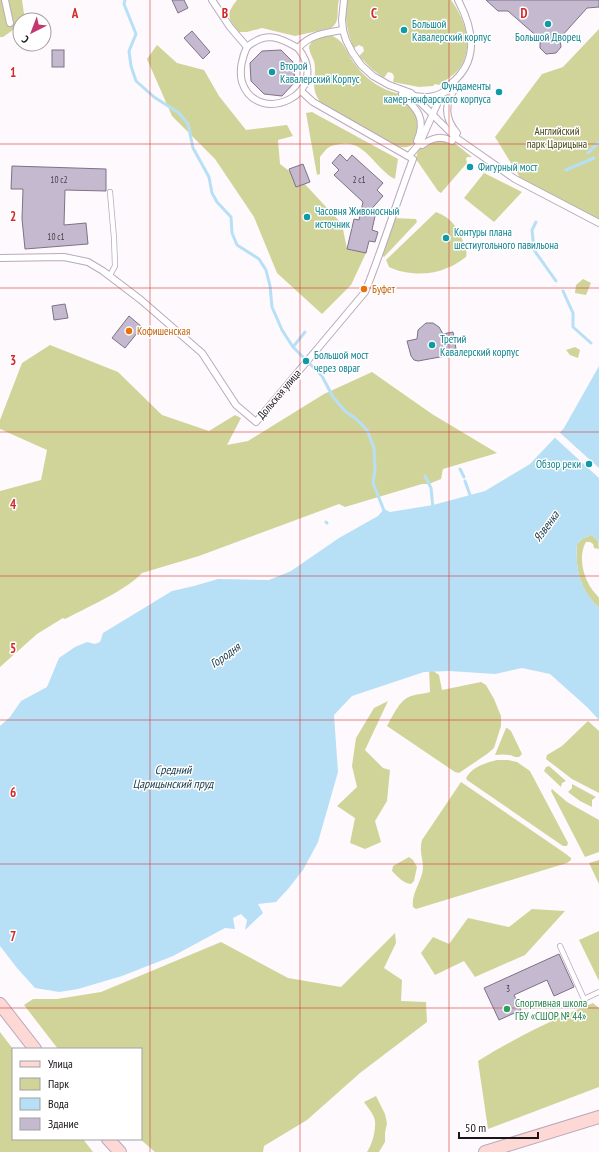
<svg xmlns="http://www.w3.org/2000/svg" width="599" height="1152" font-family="'PT Sans Narrow',sans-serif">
  <rect width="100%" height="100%" fill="#fdf9fd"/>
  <g fill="#d1d499">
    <path d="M0,0H22L25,20H20V25L3,37H0Z"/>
    <path d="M237,0H339C336,10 341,22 331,28L295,36L262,28L247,32H239C228,18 225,15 237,0Z"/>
    <path d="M347,0H451C465,19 475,48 459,69C453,76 446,80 439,85L435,84L433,86L419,87L393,82L394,76L392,73L388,72L384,78L373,70L359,56L364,51L363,47L359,45L354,48C347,33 344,16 347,0Z"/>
    <path d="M599,29V223L518,180L519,176L495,137L542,74L563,67Z"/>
    <path d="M329,35C345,39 346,53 355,64C365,79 384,92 402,94L419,116L417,141C410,148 403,149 394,145L322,104C308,87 318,79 314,61C312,56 309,52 309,46L315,38Z"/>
    <path d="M157,45L177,63L204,70L219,96L246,130L287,125L293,136L278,140L280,164L301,180L342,224L347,249L366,253L351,285L322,314L277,273L254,217L215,159L172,116L147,59Z"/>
    <path d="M312,112L398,159L395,179C375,169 365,139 340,144C328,146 327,148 320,157V174L317,175L306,113Z"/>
    <path d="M429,140L452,141L472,157H468L466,158L467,163L441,193L438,191L416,159L418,149Z"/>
    <path d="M484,173L522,192L494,222L464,198Z"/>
    <path d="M436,212C452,218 460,230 464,245C466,249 467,252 466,257C460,261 454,266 447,268C430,276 405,275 389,267L386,260Z"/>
    <path d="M393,218L416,219L417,222L384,257L381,255Z"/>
    <path d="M583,279L591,283L586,295L575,293L576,285Z"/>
    <path d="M50,345L118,372L162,415L209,431L235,415L241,418L227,445L248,441L324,394L372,372L432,414L497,453L443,469L441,479L429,484H422L345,507L339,504L199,556L142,573C128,589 90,606 71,616L65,619L63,618L37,634L0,667V491L41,480L47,450L0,429V420L22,363Z"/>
    <path d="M575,347L580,350L578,358L570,355L566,350Z"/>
    <path d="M592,535L598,541L599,549L594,548L593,544L590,542H586C578,556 583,575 591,588C593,591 597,595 599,598C599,600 599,605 599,608C580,590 575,569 577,544L583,538Z"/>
    <path d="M429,668L439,675L442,690L481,682L486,685L494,699L501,716V726L494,748L487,754L459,773L455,772L387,726C393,716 399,700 411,696C417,694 424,694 430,692Z"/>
    <path d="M388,701L365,750L383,768L390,770L387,801L375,821L381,842L365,849L350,843L355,818L337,806L357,787L352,766L356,738L374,708Z"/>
    <path d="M588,721L599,731V793L572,779L546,759L547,755L562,746Z"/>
    <path d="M506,728H507L511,731L522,754L519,757H515C509,754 502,754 495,755Z"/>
    <path d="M497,760H508L517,762L530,771L568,843L567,846H563L467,780L466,778C472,767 485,763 497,760Z"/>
    <path d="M549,766L566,781L562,783L561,787L544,771L546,767Z"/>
    <path d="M461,782L566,854L571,858V860L567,863L416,909L413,907C411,893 422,882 423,868C423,857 419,853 422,840Z"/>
    <path d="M572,784L596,797L592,800V807L580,801L568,792L572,788Z"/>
    <path d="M552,789L567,802L599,820V852L585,857L551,791Z"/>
    <path d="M409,857L413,860L417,867L414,881L411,884C403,883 398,877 392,871L393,866Z"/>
    <path d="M599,860V884L589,863Z"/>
    <path d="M532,909L565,911L525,955L475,977L464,961L435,975L421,953L433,937L449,944L468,918L509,927Z"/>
    <path d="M599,931V981L579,940Z"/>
    <path d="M395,933L396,943L384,968L402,980L401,1001L426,1002L427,1022L360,1073L307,1120L264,1146L263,1152H155L140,1139L141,1049H58L24,1005L33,999H57L101,992L221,942L288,978L341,987Z"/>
    <path d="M593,1003L599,1008V1087L488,1129L478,1061C515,1038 554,1019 593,1003Z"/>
    <path d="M0,1032L13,1049V1139H83L93,1152H0Z"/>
    <path d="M376,1096L385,1114L387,1123L385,1133V1142L379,1152H367C372,1145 376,1130 375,1121C374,1114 368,1108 364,1102Z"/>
  </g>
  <path fill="#b7e0f6" d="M599,366V545L598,541L592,535L583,538L577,544C575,569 580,590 599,608V720L587,707L550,674L522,668L495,674L449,671L424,672L352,696L334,715L338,772L318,842L303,870L288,889L276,902L258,904L263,913L245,930L247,920L241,914L233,918L235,929L225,928L173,956L122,976L78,989L59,992L35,988L17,968L0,946V726L10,717L21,701L47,687L59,658L75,647L87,642L95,644L100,642L103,633L172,591L194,586L218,579L269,580L291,571L339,538L378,516L384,509L390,512L433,505L485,491L530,464L564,428Z"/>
  <path fill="#fdf9fd" d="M558,431L599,468V478L553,436Z"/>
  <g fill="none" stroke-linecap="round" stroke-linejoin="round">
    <g stroke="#b7e0f6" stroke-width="3">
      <path d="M125,0L124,4L136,34L129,51L131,66L136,81L154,97L179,113L188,124L193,148L209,177L212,193L217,202L231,217L232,233L237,245L259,259L266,270L270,286L272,307L282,330L293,347L322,376L333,397L345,411L356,419L367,430L374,448L375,469L373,483L385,513"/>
      <path d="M588,153L599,142"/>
      <path d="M566,170L594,158"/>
      <path d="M536,222L532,230L534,250L556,281"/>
      <path d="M563,291L573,313V327L591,343"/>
      <path d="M293,347L305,332"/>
      <path d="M460,469L464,477"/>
      <path d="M425,476L431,488L433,509"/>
      <path d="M465,481L470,495"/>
      <path d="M326,522L327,523"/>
    </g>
  </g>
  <g fill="#c5b9d0" stroke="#7d7287">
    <path d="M172,0H184L188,8L178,13Z"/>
    <path d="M486,0H599V7L587,8L560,38L561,47L556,53L546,54L540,48V39L508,11H498Z"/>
    <path d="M192,31L210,52L203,59L184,38Z"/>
    <rect x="52" y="50" width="12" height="17"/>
    <path d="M281,50L293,62L295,82L282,96L264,94L251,81L250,63L262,51Z"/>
    <path d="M340,154L347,161L352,155L383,183L377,190L383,196L367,214L375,216L372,230L378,232L375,242L369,241L366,253L347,249L354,219L359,220L363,202L334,175L339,170L332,163Z"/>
    <path d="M303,164L310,182L296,187L289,169Z"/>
    <path d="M12,166L106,169V191L65,190L64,225L86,223L88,244L25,249L22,219L23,189H11Z"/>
    <path d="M65,304L68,318L54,320L52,306Z"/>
    <path d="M129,316L142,327L125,348L112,338Z"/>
    <path d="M426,323H433L439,327L443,334L453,332L456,349L451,355L418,361L414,360L411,356L407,341L417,339L418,330Z"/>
    <path d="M559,954L574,987L554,996L547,980L514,995L521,1010L499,1020L484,988Z"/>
  </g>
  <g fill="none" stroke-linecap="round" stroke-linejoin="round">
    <g stroke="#bba8bc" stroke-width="6">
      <g id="service">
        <path d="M110,275L115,266L114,238L110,192"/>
        <path d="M560,946L584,999L599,992"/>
      </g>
    </g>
    <g stroke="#bba8bc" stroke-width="8">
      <g id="pedestrian">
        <path d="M5,0L10,23"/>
        <path d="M212,0L230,27L247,47C266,31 279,37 298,48C311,34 325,33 343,30L346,40L352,52L361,65L373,76L389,85L411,93L455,137L515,179L599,223"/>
        <path d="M343,30L342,20L344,0"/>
        <path d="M247,47C242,57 239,71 242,82C257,128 334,94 298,48"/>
        <path d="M457,86C444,102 444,118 457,133L452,141C441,135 432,138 422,145L417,141C427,119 417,109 402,94C428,99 433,99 457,86Z"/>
        <path d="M445,88C480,65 475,32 458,0"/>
        <path d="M409,156L420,143L442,93"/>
        <path d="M0,258L64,257L88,262L103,271L141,300L202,353L236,405L256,422L365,292C383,248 396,203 413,159L313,102L301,91"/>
      </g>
    </g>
    <g stroke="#bba8bc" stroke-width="14">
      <g id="secondary">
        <path d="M0,1004L35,1049"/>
        <path d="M108,1139L120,1152"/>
        <path d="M485,1152L599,1117"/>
      </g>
    </g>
    <use href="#service" stroke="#fff" stroke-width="4.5"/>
    <use href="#pedestrian" stroke="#fff" stroke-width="6"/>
    <use href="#secondary" stroke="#fdd8d4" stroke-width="12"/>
  </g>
  <path fill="none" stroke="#d62828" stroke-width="1" stroke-opacity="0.55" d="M150,0V1152M300,0V1152M449,0V1152M0,144H599M0,288H599M0,432H599M0,576H599M0,720H599M0,864H599M0,1008H599"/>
  <g fill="#0f9aa8" stroke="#fff" stroke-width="1.5">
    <circle cx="548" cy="24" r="4"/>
    <circle cx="404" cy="30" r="4"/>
    <circle cx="272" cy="72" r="4"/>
    <circle cx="499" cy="92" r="4"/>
    <circle cx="470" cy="167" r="4"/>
    <circle cx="307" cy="217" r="4"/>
    <circle cx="446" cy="238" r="4"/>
    <circle cx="432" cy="345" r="4"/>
    <circle cx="306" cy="361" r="4"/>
    <circle cx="589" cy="464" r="4"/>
  </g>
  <g fill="#e8710a" stroke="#fff" stroke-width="1.5">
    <circle cx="364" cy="289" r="4"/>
    <circle cx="129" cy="331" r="4"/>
  </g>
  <circle fill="#2e9e5b" stroke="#fff" stroke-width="1.5" cx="507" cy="1009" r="4"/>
  <g text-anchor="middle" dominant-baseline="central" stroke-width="3" stroke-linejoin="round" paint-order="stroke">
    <g font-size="9" fill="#443c48">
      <text x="59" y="179">10 с2</text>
      <text x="359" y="179">2 с1</text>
      <text x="56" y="236">10 с1</text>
      <text x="508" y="988">3</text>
    </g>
    <g font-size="11" fill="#0d838f" stroke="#fff" text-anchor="start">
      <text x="412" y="24">Большой<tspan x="412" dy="13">Кавалерский корпус</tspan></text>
      <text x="548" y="37" text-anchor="middle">Большой Дворец</text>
      <text x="280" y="66">Второй<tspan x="280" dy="13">Кавалерский Корпус</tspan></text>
      <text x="491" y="86" text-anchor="end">Фундаменты<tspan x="491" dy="13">камер-юнфарского корпуса</tspan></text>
      <text x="478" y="167">Фигурный мост</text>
      <text x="315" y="211">Часовня Живоносный<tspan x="315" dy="13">источник</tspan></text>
      <text x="454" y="232">Контуры плана<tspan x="454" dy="13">шестиугольного павильона</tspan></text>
      <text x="440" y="339">Третий<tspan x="440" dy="13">Кавалерский корпус</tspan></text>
      <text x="314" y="355">Большой мост<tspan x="314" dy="13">через овраг</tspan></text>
      <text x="581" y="464" text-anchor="end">Обзор реки</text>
    </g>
    <g font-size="11" fill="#454714" stroke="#fff">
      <text x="557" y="131">Английский<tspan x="557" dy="13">парк Царицына</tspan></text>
    </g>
    <g font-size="11" fill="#c56008" stroke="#fff" text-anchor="start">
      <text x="372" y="289">Буфет</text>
      <text x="137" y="331">Кофишенская</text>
    </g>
    <g font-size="11" fill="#19131a" stroke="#fff">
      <text transform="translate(279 394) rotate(-50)">Дольская улица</text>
    </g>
    <g font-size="11" fill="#27864d" stroke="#fff" text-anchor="start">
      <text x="515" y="1003">Спортивная школа<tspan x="515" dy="13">ГБУ «СШОР № 44»</tspan></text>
    </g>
    <g font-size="12" font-style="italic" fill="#193a49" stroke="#fff">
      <text transform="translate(546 526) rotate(-54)">Язвенка</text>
      <text transform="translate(225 655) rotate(-36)">Городня</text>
      <text x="173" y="769">Средний<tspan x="173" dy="14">Царицынский пруд</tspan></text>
    </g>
  </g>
  <g font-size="13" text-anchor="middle" font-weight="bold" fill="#d62828" stroke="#fff" stroke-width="3" stroke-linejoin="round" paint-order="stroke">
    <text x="75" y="18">A</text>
    <text x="225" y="18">B</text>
    <text x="374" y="18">C</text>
    <text x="524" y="18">D</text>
    <text x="13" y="77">1</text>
    <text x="13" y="221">2</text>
    <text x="13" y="365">3</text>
    <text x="13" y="509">4</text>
    <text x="13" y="653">5</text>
    <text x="13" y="797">6</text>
    <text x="13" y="941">7</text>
  </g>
  <rect x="12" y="1048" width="130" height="92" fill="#ffffff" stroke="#a3a1a3"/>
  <rect x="20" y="1061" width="20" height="6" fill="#fdd8d4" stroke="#a3a1a3"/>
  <text x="48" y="1068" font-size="12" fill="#19131a">Улица</text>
  <rect x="20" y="1078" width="20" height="12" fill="#d1d499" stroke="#a3a1a3"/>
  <text x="48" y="1088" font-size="12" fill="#19131a">Парк</text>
  <rect x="20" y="1098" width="20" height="12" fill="#b7e0f6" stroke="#a3a1a3"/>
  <text x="48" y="1108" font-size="12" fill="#19131a">Вода</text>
  <rect x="20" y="1118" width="20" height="12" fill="#c5b9d0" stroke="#a3a1a3"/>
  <text x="48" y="1128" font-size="12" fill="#19131a">Здание</text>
  <g transform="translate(32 32) rotate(222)"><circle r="19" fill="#ffffff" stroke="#a3a1a3"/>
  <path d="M0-3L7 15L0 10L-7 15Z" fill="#c23870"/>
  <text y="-6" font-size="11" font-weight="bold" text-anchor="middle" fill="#19131a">С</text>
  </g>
  <path d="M459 1132v6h79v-6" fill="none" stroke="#19131a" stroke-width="2"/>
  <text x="465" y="1132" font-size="12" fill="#19131a" stroke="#ffffff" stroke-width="3" paint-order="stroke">50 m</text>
</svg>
